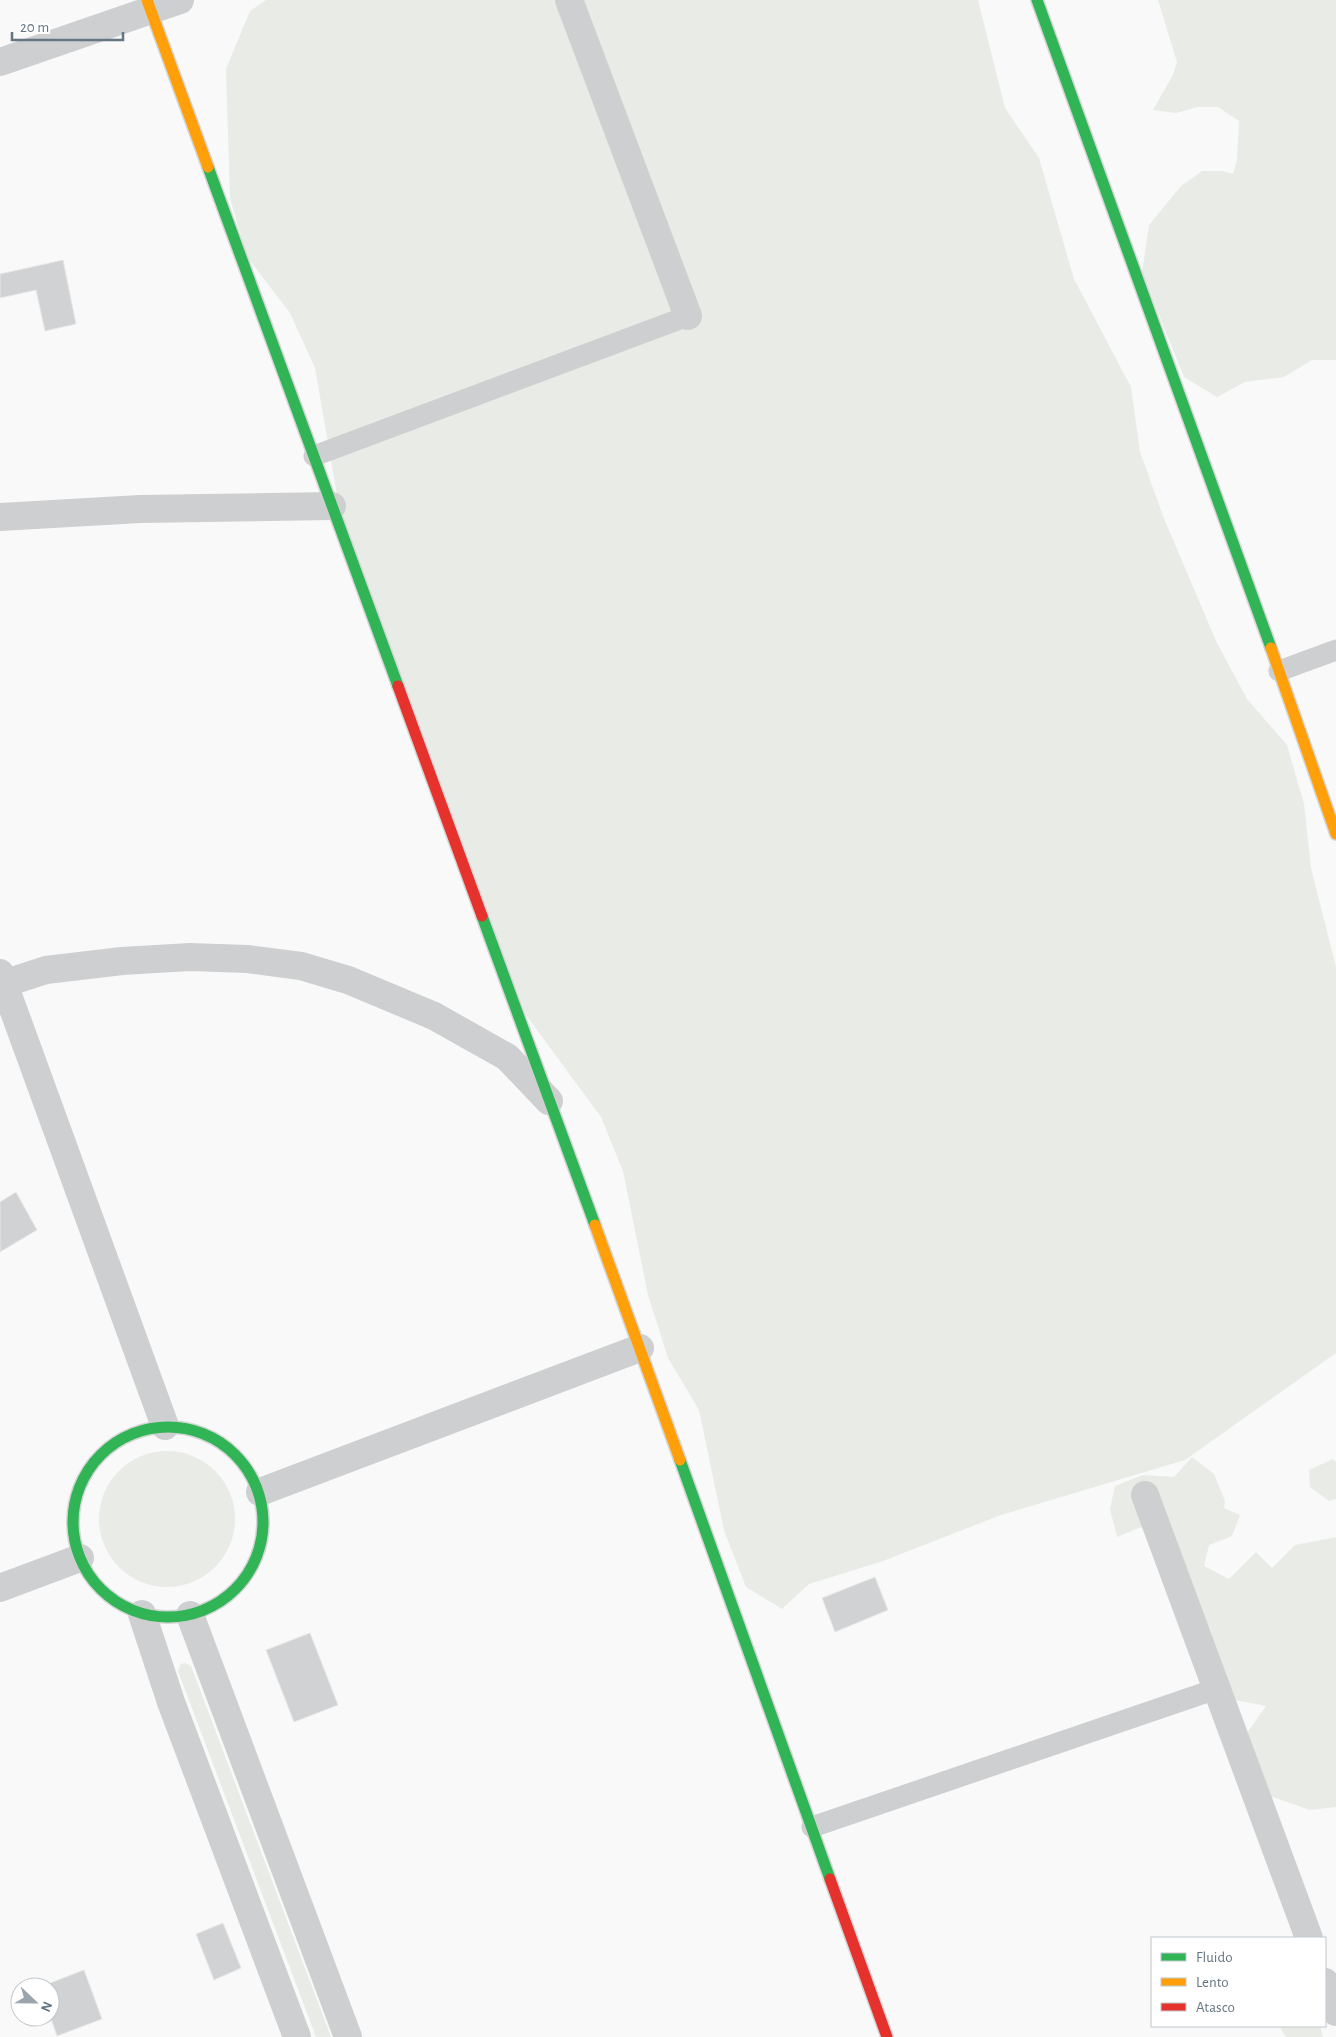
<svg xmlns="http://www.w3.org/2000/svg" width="1336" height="2037" font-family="'Alegreya Sans',sans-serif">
  <rect width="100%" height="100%" fill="#f9f9f9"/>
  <g fill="#e8ebe6">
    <path d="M266,0H978L1005,108L1039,158L1074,279L1131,387L1140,452L1163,516L1216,641L1247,699L1287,745L1304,804L1311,868L1336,967V1353L1185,1460L1001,1515L883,1561L809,1584L782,1609L746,1587L724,1530L699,1410L668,1358L648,1295L623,1171L601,1117L526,1015L346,547L315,368L290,313L247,257L230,198L226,69L250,11Z"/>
    <path d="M1158,0H1336V360H1312L1284,377L1245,382L1217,397L1184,377L1142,273L1149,225L1181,186L1202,171H1222L1233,174L1237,160L1239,121L1218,107H1197L1176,113L1153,110L1173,75L1177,62Z"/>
    <circle cx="167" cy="1519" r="68"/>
    <path d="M1192,1457L1214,1474L1225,1501L1224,1508L1240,1515L1232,1536L1209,1545L1204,1566L1229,1579L1256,1552L1272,1568L1295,1545L1336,1537V1807L1310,1810L1267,1795L1247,1733L1266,1706L1235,1700L1185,1598L1160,1575L1171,1535L1149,1524L1117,1537L1110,1509L1115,1486L1143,1475L1174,1477Z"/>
    <path d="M1333,1459L1336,1462V1499L1329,1501L1310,1487L1309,1470Z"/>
    <path d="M185,1663L191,1666L331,2037H316L178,1671L181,1664Z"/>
    <path d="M1279,2026H1320L1323,2037H1286Z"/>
  </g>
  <g fill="#d0d2d3" stroke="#e8e8e8">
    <path d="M63,260L76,324L45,331L36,290L0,298V274Z"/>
    <path d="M16,1192L37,1230L0,1252V1202Z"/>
    <path d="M875,1577L888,1610L835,1632L822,1598Z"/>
    <path d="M310,1633L338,1705L294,1722L266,1650Z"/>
    <path d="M223,1923L241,1968L214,1980L196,1934Z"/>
    <path d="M84,1970L102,2019L57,2036L50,2016V1987H40Z"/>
  </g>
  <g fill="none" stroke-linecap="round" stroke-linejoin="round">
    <g stroke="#d5d6d7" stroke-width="14">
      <g id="fast">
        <path d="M1037,0L1271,648"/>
        <path d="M208,167L398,686"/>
        <path d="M482,916L595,1225"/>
        <circle cx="168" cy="1522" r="95"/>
        <path d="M680,1460L830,1879"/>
      </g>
    </g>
    <g stroke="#d5d6d7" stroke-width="14">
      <g id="slow">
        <path d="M147,0L208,167"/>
        <path d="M1271,648L1336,834"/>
        <path d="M595,1225L680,1460"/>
      </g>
    </g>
    <g stroke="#d5d6d7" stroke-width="14">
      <g id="jam">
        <path d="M398,686L482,916"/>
        <path d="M830,1879L887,2037"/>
      </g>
    </g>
    <g stroke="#cecfd0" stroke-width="21">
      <path d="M314,456L688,316"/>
      <path d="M1279,671L1336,650"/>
      <path d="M812,1827L1216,1689"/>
    </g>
    <g stroke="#cecfd0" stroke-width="28">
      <path d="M569,0L688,316"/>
      <path d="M0,62L180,0"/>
      <path d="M0,517L140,509L332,506"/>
      <path d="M0,973L165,1426"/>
      <path d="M0,985L46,970L122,961L190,957L248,959L301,966L348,980L434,1016L507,1057L549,1101"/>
      <path d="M260,1492L640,1348"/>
      <path d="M1145,1495L1309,1938"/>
      <path d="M0,1588L80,1558"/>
      <path d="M142,1614L171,1702L297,2037"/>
      <path d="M190,1615L348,2037"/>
      <path d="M1325,1982L1336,2012"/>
    </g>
    <use href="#fast" stroke="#30b455" stroke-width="11"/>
    <use href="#slow" stroke="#ff9f0a" stroke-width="11"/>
    <use href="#jam" stroke="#e5322d" stroke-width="11"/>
  </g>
  <rect x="1151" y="1937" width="175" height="90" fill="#ffffff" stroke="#c1c8cd"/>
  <rect x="1161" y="1953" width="25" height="8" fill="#30b455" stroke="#c1c8cd"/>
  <text x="1196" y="1962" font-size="15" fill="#657683">Fluido</text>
  <rect x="1161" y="1978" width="25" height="8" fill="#ff9f0a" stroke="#c1c8cd"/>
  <text x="1196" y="1987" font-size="15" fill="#657683">Lento</text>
  <rect x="1161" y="2003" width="25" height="8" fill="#e5322d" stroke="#c1c8cd"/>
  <text x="1196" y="2012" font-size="15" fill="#657683">Atasco</text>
  <g transform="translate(35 2002) rotate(112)"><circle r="24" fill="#ffffff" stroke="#c1c8cd"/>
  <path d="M0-4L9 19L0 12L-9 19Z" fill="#99a4ac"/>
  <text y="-8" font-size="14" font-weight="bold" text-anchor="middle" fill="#657683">N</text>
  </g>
  <path d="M12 32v8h111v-8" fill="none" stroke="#657683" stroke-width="2.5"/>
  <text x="20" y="32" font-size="15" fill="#657683" stroke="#ffffff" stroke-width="4" paint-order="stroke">20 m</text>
</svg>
